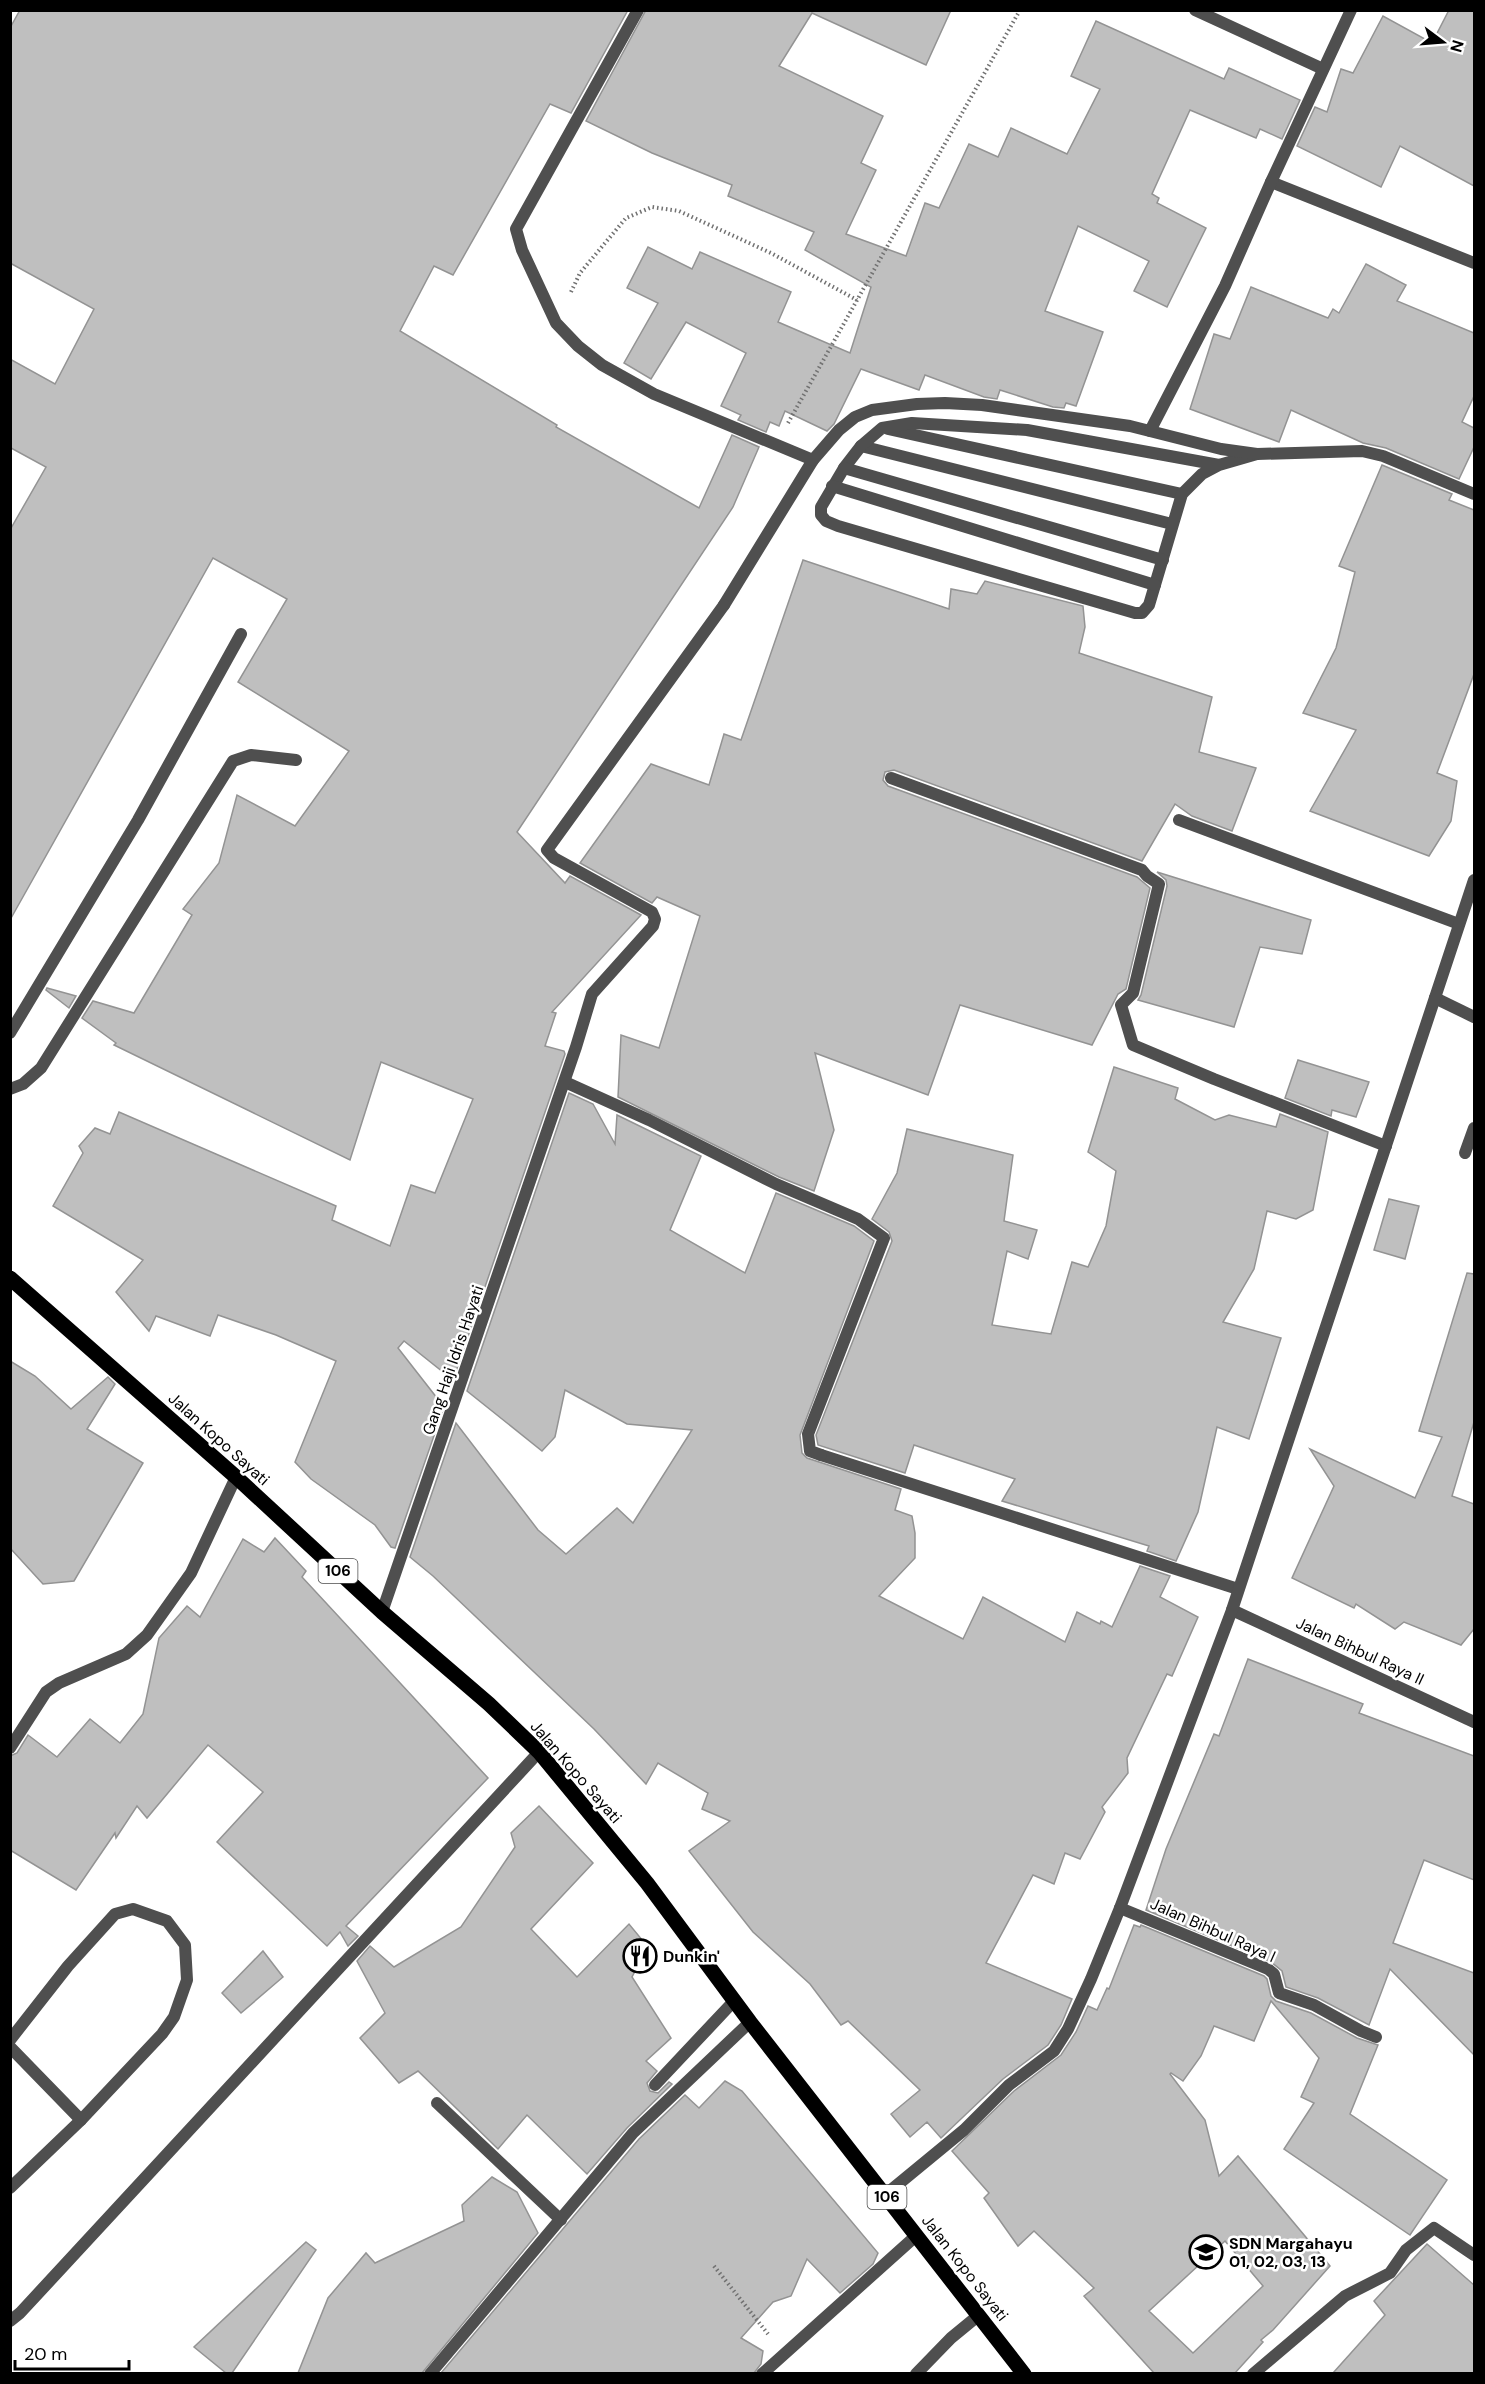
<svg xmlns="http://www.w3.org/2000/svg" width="1485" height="2384" font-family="'DM Sans',sans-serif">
  <rect width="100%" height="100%" fill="#fff"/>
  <g fill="#bfbfbf" stroke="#939393" stroke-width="1.5" fill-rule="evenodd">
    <path d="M20,10H628L571,113L550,104L453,275L434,266L400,331L557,425L556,427L699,508L732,435L759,447L733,507L517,832L565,883L570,876L641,915L552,1012L556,1013L545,1046L564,1051L565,1054L453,1380L404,1341L398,1348L444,1407L395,1548L391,1547L375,1525L311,1479L295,1462L336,1361L276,1335L218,1315L210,1336L156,1316L149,1331L116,1292L143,1260L53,1206L83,1153L79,1146L95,1128L110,1134L119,1112L336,1206L332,1220L390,1246L411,1185L435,1193L473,1099L381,1062L350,1160L114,1045L116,1043L82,1018L93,1001L134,1013L192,915L183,909L219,863L237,795L295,826L349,751L238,682L287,599L213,558L10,920V530L46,467L11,448L10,359L55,384L94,309L10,263V28Z"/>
    <path d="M646,10H951L926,65L812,13L779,66L883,116L861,163L876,170L846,234L906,256L925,203L939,208L969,144L998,157L1011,128L1067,154L1100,89L1071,76L1096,21L1224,79L1229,68L1300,100L1282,139L1260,129L1256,138L1190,110L1152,194L1159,198L1157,203L1206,228L1167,307L1134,291L1149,261L1078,226L1045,311L1103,332L1076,406L1066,403L1064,408L1053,407L1000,390L997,399L984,397L925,375L919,390L861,369L834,424L827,431L785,411L779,426L770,422L766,432L738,420L741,415L721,406L746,353L686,322L651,379L624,363L658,303L627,288L648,247L692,269L700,252L791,292L778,322L850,353L871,287L805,250L814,232L728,196L732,185L652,153L586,121Z"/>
    <path d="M1449,10H1474V186L1400,146L1381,187L1297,146L1315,107L1327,112L1341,69L1353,73L1383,16L1432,43Z"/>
    <path d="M1366,264L1406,285L1397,301L1474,333V396L1462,422L1474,428V447L1459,479L1386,448L1363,443L1291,410L1279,442L1190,409L1214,334L1230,339L1251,287L1328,318L1333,309L1339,313Z"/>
    <path d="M1382,465L1452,494L1449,500L1474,510V674L1437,773L1457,781L1451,821L1429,856L1310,811L1356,730L1303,713L1336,648L1355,572L1339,566Z"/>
    <path d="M803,560L949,609L951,589L977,594L985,581L1083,606L1085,627L1079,653L1212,697L1199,752L1256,768L1232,831L1192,816L1175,804L1142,861L894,770L885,772L883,780L888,786L1137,877L1150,888L1126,989L1118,994L1092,1045L960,1005L928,1095L815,1053L834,1130L814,1191L779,1177L618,1097L621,1035L659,1048L700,916L657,897L652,903L580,863L651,764L709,785L724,734L741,740Z"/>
    <path d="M1157,872L1311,920L1302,954L1260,947L1234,1027L1138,1000L1141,995L1167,886L1166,880Z"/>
    <path d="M47,988L76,996L69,1008L46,990Z"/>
    <path d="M1298,1060L1369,1082L1356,1117L1332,1110L1331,1116L1285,1098Z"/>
    <path d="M1114,1067L1178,1088L1175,1099L1215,1120L1229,1115L1276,1127L1280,1114L1328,1132L1313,1210L1296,1219L1267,1211L1254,1269L1223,1322L1281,1338L1249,1439L1217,1427L1198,1512L1176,1561L1147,1551L1149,1546L1002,1501L1015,1479L914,1445L905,1473L818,1445L816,1435L892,1241L889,1232L872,1219L897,1173L907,1129L1013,1155L1004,1221L1037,1230L1028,1259L1007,1251L992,1325L1051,1334L1072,1262L1088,1267L1106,1226L1116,1171L1088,1152Z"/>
    <path d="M569,1093L593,1104L615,1144L617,1115L701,1156L670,1230L745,1273L776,1193L854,1226L874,1241L800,1435L802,1453L807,1458L901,1489L895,1510L912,1516L915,1533V1558L879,1596L963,1639L983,1597L1065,1642L1077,1612L1100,1624L1101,1621L1112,1627L1140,1566L1170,1576L1160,1597L1198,1617L1172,1676L1167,1674L1127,1758L1128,1773L1102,1807L1105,1812L1080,1859L1065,1853L1054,1884L1033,1875L986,1963L1072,1999L1061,2025L1048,2045L1003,2079L941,2138L927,2122L910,2137L891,2114L920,2090L848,2021L841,2025L810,1984L753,1932L689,1851L730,1821L702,1809L708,1793L658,1763L646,1784L594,1729L433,1576L410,1557L456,1423L538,1530L566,1554L617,1508L633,1523L692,1430L627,1424L565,1390L555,1437L542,1451L467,1391Z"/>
    <path d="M1389,1199L1419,1206L1405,1259L1374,1250Z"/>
    <path d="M1467,1273L1474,1274V1422L1452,1496L1474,1504V1629L1461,1645L1404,1622L1395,1629L1356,1604L1354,1608L1292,1578L1334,1486L1310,1449L1415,1498L1442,1437L1419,1431Z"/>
    <path d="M10,1361L35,1376L71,1409L108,1377L115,1384L87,1429L143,1463L74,1581L43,1584L10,1548Z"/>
    <path d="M275,1538L306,1571L302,1577L488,1778L346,1926L358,1936L348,1946L340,1932L327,1946L217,1842L263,1792L208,1745L147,1818L137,1806L116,1838L115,1833L76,1890L10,1850V1756L17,1753L28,1735L57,1757L90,1719L120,1743L143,1714L159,1638L187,1606L200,1617L243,1539L264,1552Z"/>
    <path d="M1248,1659L1363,1704L1359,1713L1474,1756V1880L1424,1860L1393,1943L1474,1973V2055L1390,1969L1369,2025L1318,1998L1286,1987L1282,1971L1271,1962L1146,1910L1166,1849L1214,1734L1219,1736Z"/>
    <path d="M539,1806L593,1863L531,1929L577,1977L629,1924L648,1947L632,1977L671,2038L646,2061L657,2071L647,2083L650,2091L658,2093L669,2082L672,2084L627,2128L587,2174L527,2115L498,2149L418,2071L399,2083L360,2038L385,2013L357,1961L370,1946L394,1967L461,1927L515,1847L511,1833Z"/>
    <path d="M1134,1925L1140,1927L1141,1925L1264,1976L1267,1979L1271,1996L1276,2001L1311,2013L1357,2038L1378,2045L1350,2114L1447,2180L1410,2235L1284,2149L1314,2103L1301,2097L1319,2058L1271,2001L1254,2041L1214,2026L1201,2056L1183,2081L1171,2073L1170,2074L1205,2120L1219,2176L1238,2156L1330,2266L1273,2330L1261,2340L1263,2342L1235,2373H1154L1084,2296L1094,2288L1034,2231L1018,2246L984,2198L989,2193L952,2151L1014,2091L1061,2055L1076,2032L1088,2006L1097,2010L1107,1988L1109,1989ZM1225,2241L1263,2286L1193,2353L1149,2311Z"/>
    <path d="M263,1951L283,1977L241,2013L222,1993Z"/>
    <path d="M725,2081L742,2091L878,2253L873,2264L840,2293L807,2259L791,2296L773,2302L741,2338L763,2351L761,2364L754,2373H441L639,2139L685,2095L699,2108Z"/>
    <path d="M492,2177L517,2192L538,2233L422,2373H298L328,2298L366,2253L375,2263L464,2221L462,2205Z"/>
    <path d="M306,2242L316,2250L232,2373H226L194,2347Z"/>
    <path d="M1427,2244L1474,2285V2373H1333L1385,2315L1374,2301Z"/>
  </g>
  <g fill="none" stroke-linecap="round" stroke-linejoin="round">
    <g stroke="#717171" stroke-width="4" stroke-dasharray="1.5 3" stroke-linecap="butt">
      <path d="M571,292L580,273L626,218L652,207L679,211L771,253L857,300"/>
      <path d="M788,423L1020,10"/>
      <path d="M714,2266L768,2334"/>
    </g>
    <g stroke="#4f4f4f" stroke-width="12">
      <path d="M888,429L1182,494"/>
      <path d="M861,446L1172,524"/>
      <path d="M1219,465L1027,430L912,423L882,428L861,446L844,468L821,507V515L826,521L838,526L1135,613H1142L1149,605L1182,494L1202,474L1219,465L1257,454"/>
      <path d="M844,468L1163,560"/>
      <path d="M832,486L1155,585"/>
      <path d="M724,605L813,460"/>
      <path d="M891,778L1142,870L1147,876L1159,884L1133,993L1121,1005L1133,1045L1214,1079L1386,1146"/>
      <path d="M1179,820L1459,924"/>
      <path d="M1435,998L1474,1017"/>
      <path d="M10,1033L138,820L241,634"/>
      <path d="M10,1089L23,1084L41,1068L233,761L251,755L296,760"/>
      <path d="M1465,1153L1474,1128"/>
      <path d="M821,1455L1238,1589"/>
      <path d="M1232,1610L1474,1722"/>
      <path d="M10,2040L68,1966L115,1914L133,1909L167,1921L185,1945L187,1980L174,2017L162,2034L81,2120L10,2188"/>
      <path d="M10,2047L81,2120"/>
      <path d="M655,2085L734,2001"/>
      <path d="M10,2321L20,2313L539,1752"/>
      <path d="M916,2374L951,2338L979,2315"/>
    </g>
    <g stroke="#4f4f4f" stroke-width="12">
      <path d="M638,10L516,229L522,250L556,323L578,346L602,365L654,394L813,460L839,430L855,417L872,410L917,404L945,403L982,405L1130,426L1221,449L1257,454L1362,451L1383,456L1474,494"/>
      <path d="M1195,10L1323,69"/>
      <path d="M1271,182L1474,263"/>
      <path d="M1150,431L1225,286L1271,182L1351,10"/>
      <path d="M565,1082L649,1120L776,1184L858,1219L884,1238L808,1434L810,1451L821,1455"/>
      <path d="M382,1612L576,1047L592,994L653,926L655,919L652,912L554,858L547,850L724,605"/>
      <path d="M10,1748L46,1692L59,1683L126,1654L147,1635L191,1573L236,1477"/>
      <path d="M1120,1908L1268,1969L1274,1974L1279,1993L1314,2005L1361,2031L1376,2037"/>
      <path d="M437,2103L561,2220"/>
      <path d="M885,2195L964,2130L1009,2085L1054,2051L1068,2029L1091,1979L1120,1908L1232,1610L1474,880"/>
      <path d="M430,2374L633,2133L750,2022"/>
      <path d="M762,2374L917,2235"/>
      <path d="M1253,2374L1345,2296L1390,2273L1406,2250L1434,2228L1474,2255"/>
    </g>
    <path stroke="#000" stroke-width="15" d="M10,1278L236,1477L382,1612L489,1704L539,1752L647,1883L750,2022L1024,2374"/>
  </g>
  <defs>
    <g id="restaurant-ring" transform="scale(1.725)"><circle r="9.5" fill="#fff" stroke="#000" stroke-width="1.5"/><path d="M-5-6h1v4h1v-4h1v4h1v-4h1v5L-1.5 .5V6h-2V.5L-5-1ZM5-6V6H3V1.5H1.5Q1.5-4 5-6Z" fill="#000"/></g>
    <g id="school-ring" transform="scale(1.725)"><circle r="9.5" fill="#fff" stroke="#000" stroke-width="1.5"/><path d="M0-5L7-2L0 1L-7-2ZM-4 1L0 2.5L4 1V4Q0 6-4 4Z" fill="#000"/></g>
  </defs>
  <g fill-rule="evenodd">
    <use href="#restaurant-ring" x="640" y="1956"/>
    <use href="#school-ring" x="1206" y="2252"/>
  </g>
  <g text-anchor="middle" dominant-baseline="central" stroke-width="5" stroke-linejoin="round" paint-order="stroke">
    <g fill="#fff" stroke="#4c4c4c" stroke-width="1.5">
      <rect x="318.5" y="1559" width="39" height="24" rx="4.5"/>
      <rect x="867.5" y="2185" width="39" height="24" rx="4.5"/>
    </g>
    <g font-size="15" font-weight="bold" fill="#000">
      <text x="338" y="1571">106</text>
      <text x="887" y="2197">106</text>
    </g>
    <g font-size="16" fill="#000" stroke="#fff">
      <text transform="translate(453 1360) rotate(-71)">Gang Haji Idris Hayati</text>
      <text transform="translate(219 1439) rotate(42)">Jalan Kopo Sayati</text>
      <text transform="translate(1360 1651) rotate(25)">Jalan Bihbul Raya II</text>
      <text transform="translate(576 1772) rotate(49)">Jalan Kopo Sayati</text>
      <text transform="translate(1213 1930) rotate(24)">Jalan Bihbul Raya I</text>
      <text transform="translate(965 2268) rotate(52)">Jalan Kopo Sayati</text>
    </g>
    <g font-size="16" font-weight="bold" fill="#000" stroke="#fff" text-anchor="start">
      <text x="663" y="1956">Dunkin'</text>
      <text x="1229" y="2243">SDN Margahayu<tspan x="1229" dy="18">01, 02, 03, 13</tspan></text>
    </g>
  </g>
  <rect width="1485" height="2384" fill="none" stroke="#000000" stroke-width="24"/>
  <g transform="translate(1443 42) rotate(106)" stroke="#ffffff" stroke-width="4.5" paint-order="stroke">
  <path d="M0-4.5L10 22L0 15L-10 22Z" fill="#000000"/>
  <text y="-9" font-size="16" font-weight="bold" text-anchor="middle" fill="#000000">N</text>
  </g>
  <path d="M15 2360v9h114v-9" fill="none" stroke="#000000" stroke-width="3"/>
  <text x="24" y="2360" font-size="18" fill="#000000" stroke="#ffffff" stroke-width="4.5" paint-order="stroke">20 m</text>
</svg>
